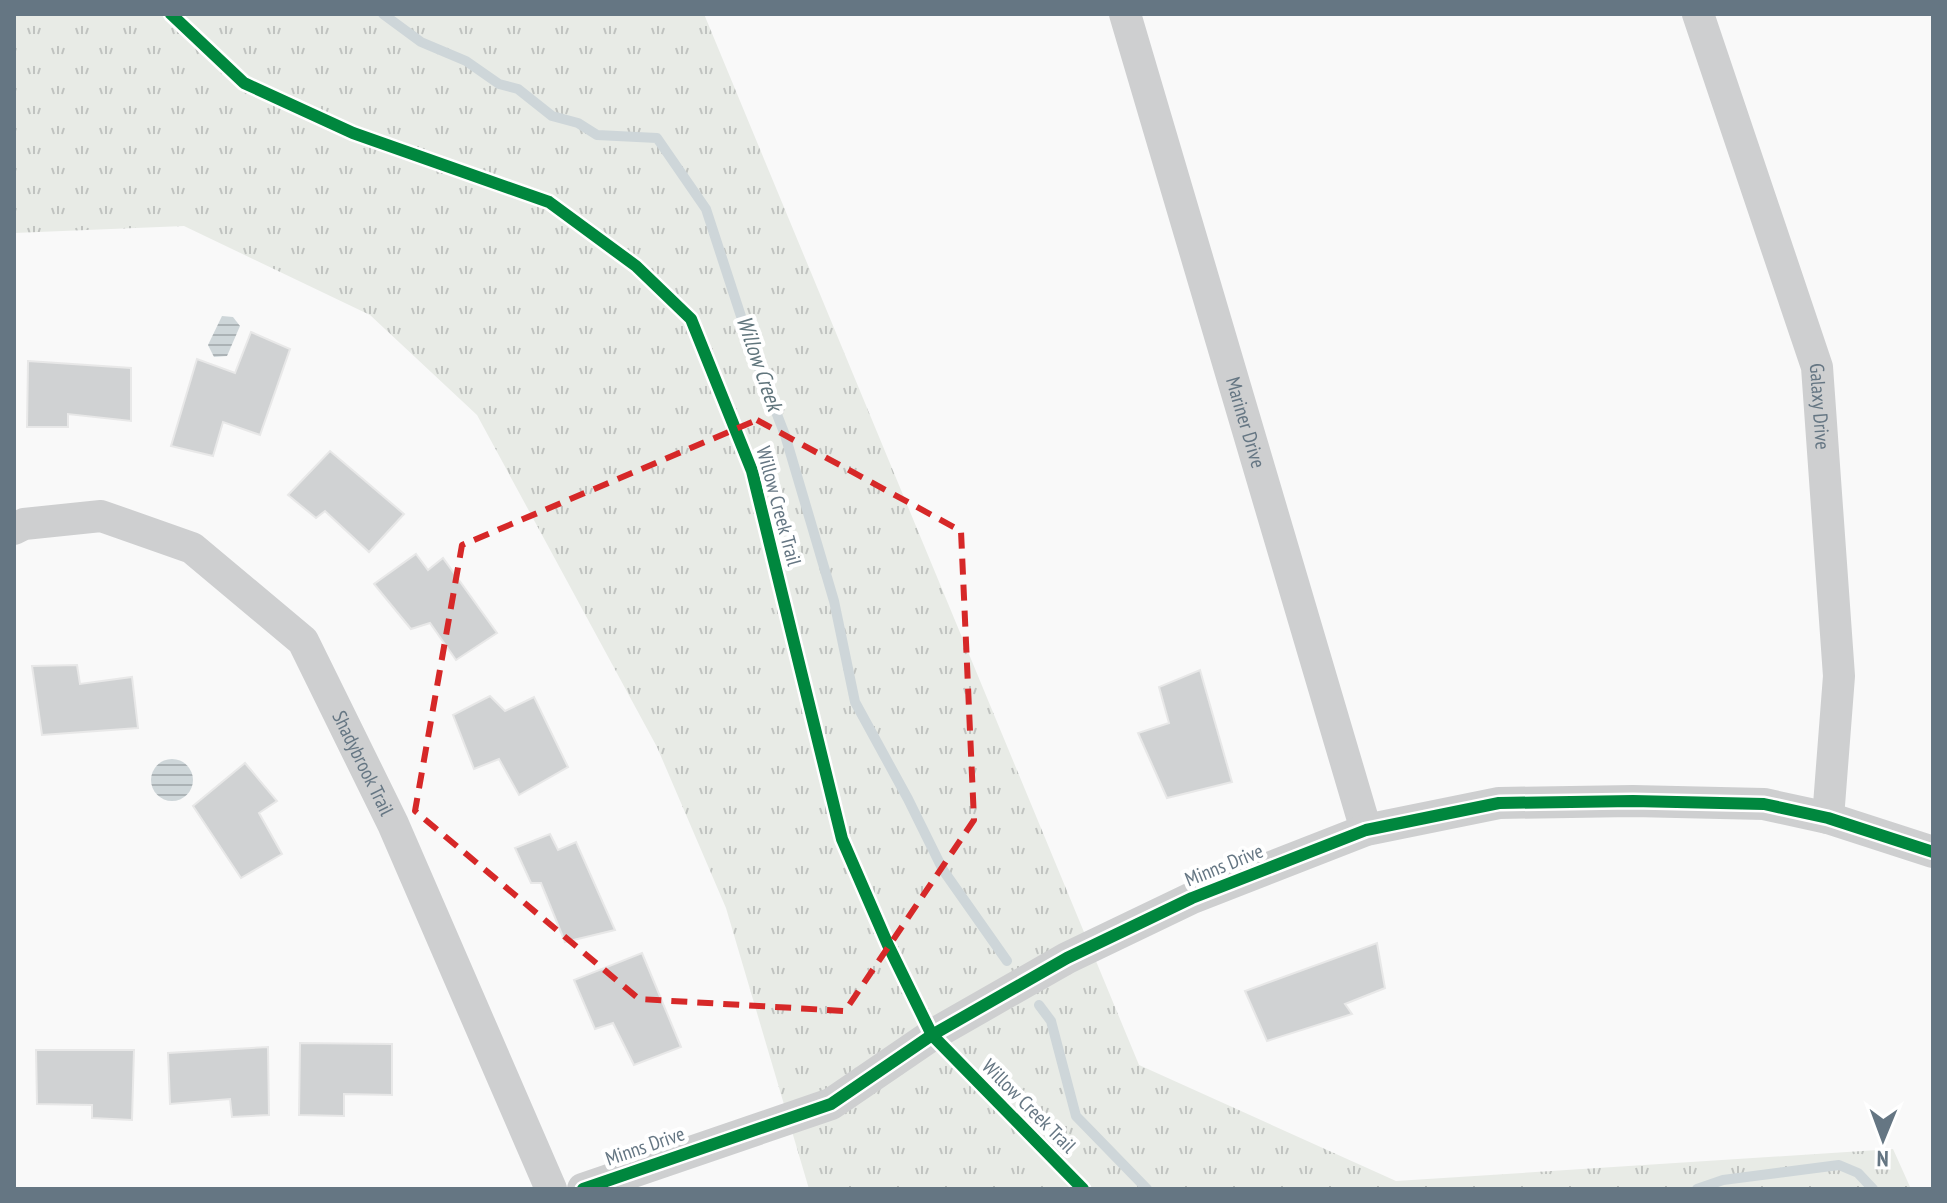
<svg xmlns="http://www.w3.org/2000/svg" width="1947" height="1203" font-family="'PT Sans Narrow',sans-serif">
  <defs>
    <pattern id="park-tufts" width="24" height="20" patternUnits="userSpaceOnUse" patternTransform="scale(2)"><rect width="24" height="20" fill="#e8ebe6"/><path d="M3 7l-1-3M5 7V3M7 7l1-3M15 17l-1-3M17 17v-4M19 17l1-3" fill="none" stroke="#c0c3c0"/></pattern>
    <pattern id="water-rules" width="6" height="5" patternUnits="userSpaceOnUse" patternTransform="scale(2)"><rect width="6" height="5" fill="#ced6d9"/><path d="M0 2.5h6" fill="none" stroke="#abb2b5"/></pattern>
  </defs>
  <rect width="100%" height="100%" fill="#f9f9f9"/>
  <path fill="url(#park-tufts)" d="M14,14H704L1139,1065L1396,1181L1893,1149L1911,1189H809L726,908L657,747L477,415L370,315L184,226L14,233Z"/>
  <g fill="url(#water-rules)">
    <path d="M222,316L233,317L240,326L227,356L214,357L208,345Z"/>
    <circle cx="172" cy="780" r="21"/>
  </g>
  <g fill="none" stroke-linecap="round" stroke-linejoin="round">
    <g stroke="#ced6d9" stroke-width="10">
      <path d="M383,14L421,42L466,61L499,84L518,89L552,116L578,123L597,135L657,138L706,209L753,353L785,435L834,601L855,702L908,799L943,870L1007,961"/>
      <path d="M1039,1005L1051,1021L1076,1116L1147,1189"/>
      <path d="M1697,1189L1723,1180L1839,1165L1858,1173L1873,1189"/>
    </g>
  </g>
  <g fill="#d0d2d3" stroke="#e8e8e8" stroke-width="2">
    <path d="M251,332L290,349L260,435L223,422L213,456L171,446L197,359L235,373Z"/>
    <path d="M28,361L131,368V421L68,414V427H27Z"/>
    <path d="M330,451L404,514L369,552L325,511L316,518L288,495Z"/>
    <path d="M416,554L428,570L443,558L497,633L456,660L430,623L411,629L374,584Z"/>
    <path d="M77,665L80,684L132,677L138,728L42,735L32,666Z"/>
    <path d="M1200,670L1232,782L1167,798L1138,733L1169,723L1159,687Z"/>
    <path d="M490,696L505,711L534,697L568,767L519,795L499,759L474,769L453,715Z"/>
    <path d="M245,763L277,801L259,813L282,854L241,878L193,806Z"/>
    <path d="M550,834L558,850L576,842L615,930L565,942L541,883H531L515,848Z"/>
    <path d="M1377,943L1385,988L1345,1004L1352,1014L1267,1041L1245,991Z"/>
    <path d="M642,953L681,1047L634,1065L613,1023L595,1029L574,980Z"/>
    <path d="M300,1043L392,1044V1095L344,1094V1116L299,1115Z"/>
    <path d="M268,1047L269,1115L232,1117L230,1099L170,1104L168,1053Z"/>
    <path d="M36,1050H134L132,1120L92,1118V1105L37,1104Z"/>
  </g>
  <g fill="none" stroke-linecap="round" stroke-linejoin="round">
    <g stroke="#cecfd0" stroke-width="32">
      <path id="s1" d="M1125,14L1366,830"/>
      <path id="s2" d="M1698,14L1817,367L1839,676L1828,818"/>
      <path id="s3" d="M14,529L24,524L101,516L192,548L303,641L393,824L551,1189"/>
      <path d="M583,1189L831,1104L932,1035L1067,958L1192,898L1366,830L1499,803L1633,801L1764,804L1828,818L1933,852"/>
    </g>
    <g stroke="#fff" stroke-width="17">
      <g id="cycleway">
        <path d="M171,14L244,83L353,133L549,202L636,266L691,319L752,471L842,839L888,945L932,1035L1083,1189"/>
        <path d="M583,1189L831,1104L932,1035L1067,958L1192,898L1366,830L1499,803L1633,801L1764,804L1828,818L1933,852"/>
      </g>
    </g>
    <use href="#cycleway" stroke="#00873e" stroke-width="12"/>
  </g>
  <path fill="none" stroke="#d62828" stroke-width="6" stroke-dasharray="16 10" stroke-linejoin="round" d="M757,420L961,531L974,820L845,1011L639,999L415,811L462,545Z"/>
  <g text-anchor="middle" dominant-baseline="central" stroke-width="8" stroke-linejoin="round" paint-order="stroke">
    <g font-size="20" fill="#657683" stroke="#fff">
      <text stroke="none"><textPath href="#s2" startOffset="412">Galaxy Drive</textPath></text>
      <text stroke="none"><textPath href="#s1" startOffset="426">Mariner Drive</textPath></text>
      <text transform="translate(779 506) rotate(75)">Willow Creek Trail</text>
      <text stroke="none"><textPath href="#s3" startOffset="466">Shadybrook Trail</textPath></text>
      <text transform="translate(1224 865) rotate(-22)">Minns Drive</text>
      <text transform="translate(1029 1106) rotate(45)">Willow Creek Trail</text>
      <text transform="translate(645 1146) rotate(-19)">Minns Drive</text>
    </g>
    <g font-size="22" font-style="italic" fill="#60757c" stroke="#fff">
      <text transform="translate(760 363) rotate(71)">Willow Creek</text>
    </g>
  </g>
  <rect width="1947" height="1203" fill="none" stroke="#657683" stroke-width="32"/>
  <g transform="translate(1883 1139) rotate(181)" stroke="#ffffff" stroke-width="6" paint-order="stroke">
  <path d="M0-6L14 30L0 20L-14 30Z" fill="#657683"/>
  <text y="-12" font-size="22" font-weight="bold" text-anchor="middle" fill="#657683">N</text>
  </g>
</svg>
